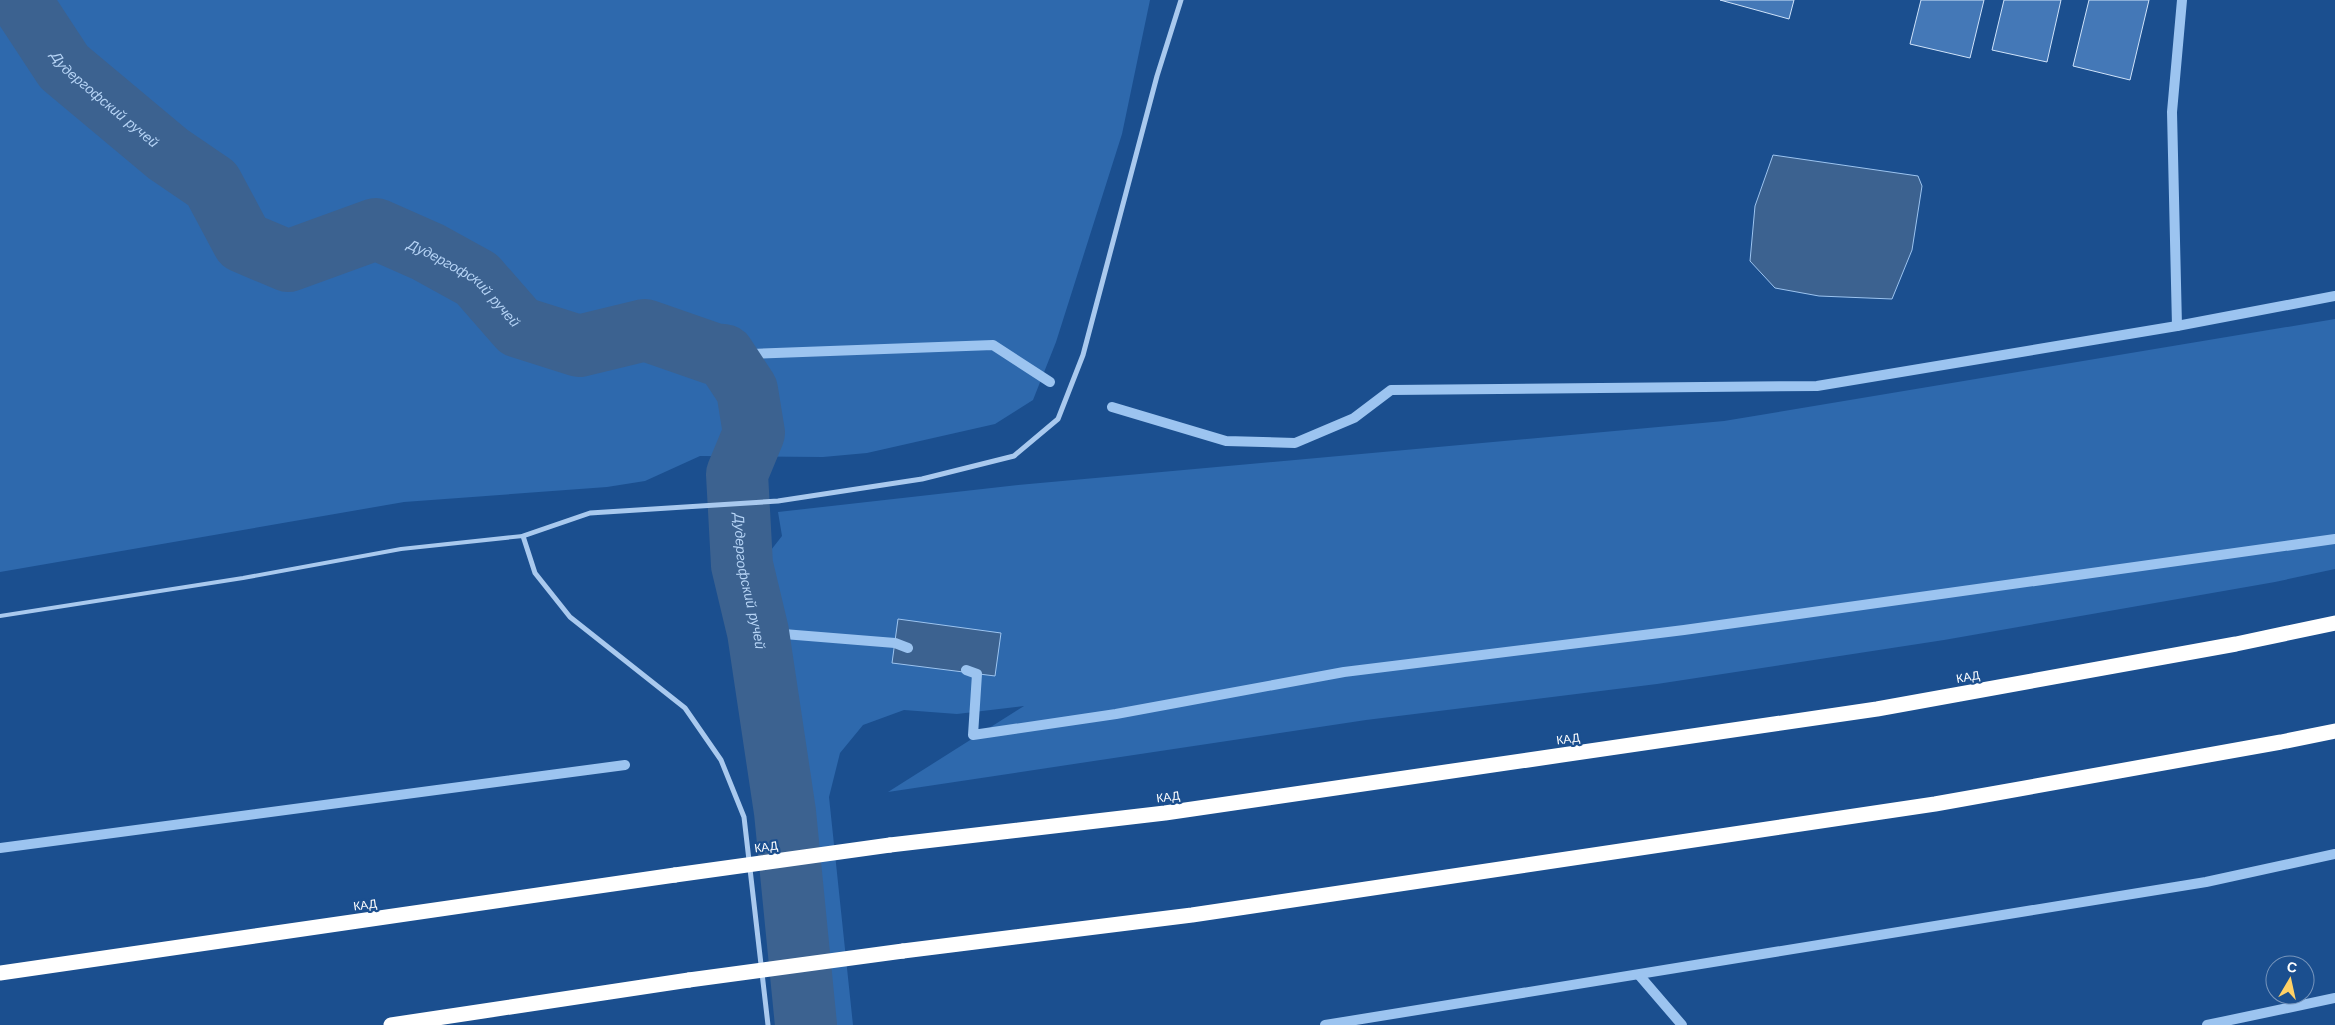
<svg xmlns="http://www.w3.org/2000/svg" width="2335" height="1025" font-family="'Work Sans',sans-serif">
  <rect width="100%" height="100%" fill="#1b4f8f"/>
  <g fill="#2e69ad">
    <path d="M0,0H1150L1122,134L1056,342L1033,400L995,424L867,453L823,457L700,456L645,481L607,487L404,502L0,572Z"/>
    <path d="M2335,319V569L2275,582L1944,640L1657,684L1366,720L888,792L1024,706L957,714L904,710L863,725L840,753L829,797L853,1025H821L796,798L778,715L772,659V614L764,559L782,536L778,512L1018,485L1724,421Z"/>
  </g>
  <g fill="#3c6290" stroke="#9cc4f0">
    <path d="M1773,155L1918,176L1922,186L1912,250L1892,299L1819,296L1775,288L1750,261L1755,206Z"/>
    <path d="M898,619L1001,633L995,676L892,663Z"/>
  </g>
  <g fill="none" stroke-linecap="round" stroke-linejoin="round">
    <g stroke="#9cc4f0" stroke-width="10">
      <path d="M2177,326L2172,112L2182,0"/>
      <path d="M724,355L993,345L1050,382"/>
      <path d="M1112,407L1226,441L1295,443L1354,418L1391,390L1817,386L2177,326L2335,296"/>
      <path d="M758,632L895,643L908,648"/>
      <path d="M966,670L977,674L973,735L1116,714L1344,672L1684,630L2335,539"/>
      <path d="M0,848L625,765"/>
      <path d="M1639,975L1682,1025"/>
      <path d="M1325,1025L2206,882L2335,854"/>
      <path d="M2207,1025L2335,998"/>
    </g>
    <path stroke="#3c6290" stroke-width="62" id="s1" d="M20,0L64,67L168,154L212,184L243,242L288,261L376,229L428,252L477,279L519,327L579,346L645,330L714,354L724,355L747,390L754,433L737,474L742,565L758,632L785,812L806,1025"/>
  </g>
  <g fill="#4478b7" stroke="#cfe3fa">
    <path d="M1720,0H1794L1789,19Z"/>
    <path d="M1921,0H1984L1970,58L1910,44Z"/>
    <path d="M2004,0H2061L2047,62L1992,50Z"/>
    <path d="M2089,0H2149L2130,80L2073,66Z"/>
  </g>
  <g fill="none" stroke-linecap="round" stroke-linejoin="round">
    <path stroke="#a9c9ee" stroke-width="4" d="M0,616L243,578L401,549L523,536"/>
    <path stroke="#a9c9ee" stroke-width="5" d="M768,1025L744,817L721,760L685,708L570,617L535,573L523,536L590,513L778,501L922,479L1014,456L1058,419L1083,355L1157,76L1181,0"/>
    <g stroke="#fff" stroke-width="15">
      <path d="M890,845L1165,813L1877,709L2236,644L2335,623"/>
      <path d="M903,951L1192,915L1935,804L2281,742L2335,731"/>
      <path d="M0,973L675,875"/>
      <path d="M391,1025L689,980"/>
    </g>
    <g stroke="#fff" stroke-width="15">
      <path d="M675,875L890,845"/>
      <path d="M689,980L903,951"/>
    </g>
  </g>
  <g text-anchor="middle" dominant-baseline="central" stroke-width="4.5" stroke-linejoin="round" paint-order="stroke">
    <g font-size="12" fill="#fff" stroke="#1b4f8f">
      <text transform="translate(1968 677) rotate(-10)">КАД</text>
      <text transform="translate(1568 739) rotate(-8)">КАД</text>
      <text transform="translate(1168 797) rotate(-8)">КАД</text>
      <text transform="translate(766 847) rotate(-8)">КАД</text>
      <text transform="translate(365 905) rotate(-8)">КАД</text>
    </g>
    <g font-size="14" font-style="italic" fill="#b5d3f5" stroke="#1b4f8f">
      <text stroke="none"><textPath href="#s1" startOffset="132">Дудергофский ручей</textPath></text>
      <text stroke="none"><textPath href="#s1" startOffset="582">Дудергофский ручей</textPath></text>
      <text stroke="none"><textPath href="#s1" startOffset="1106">Дудергофский ручей</textPath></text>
    </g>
  </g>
  <g transform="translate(2290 980) rotate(9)"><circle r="24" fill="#1b4f8f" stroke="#7695bc"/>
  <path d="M0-4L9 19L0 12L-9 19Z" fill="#ffd166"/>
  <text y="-8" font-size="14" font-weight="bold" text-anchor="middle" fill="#ffffff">С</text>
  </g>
</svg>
